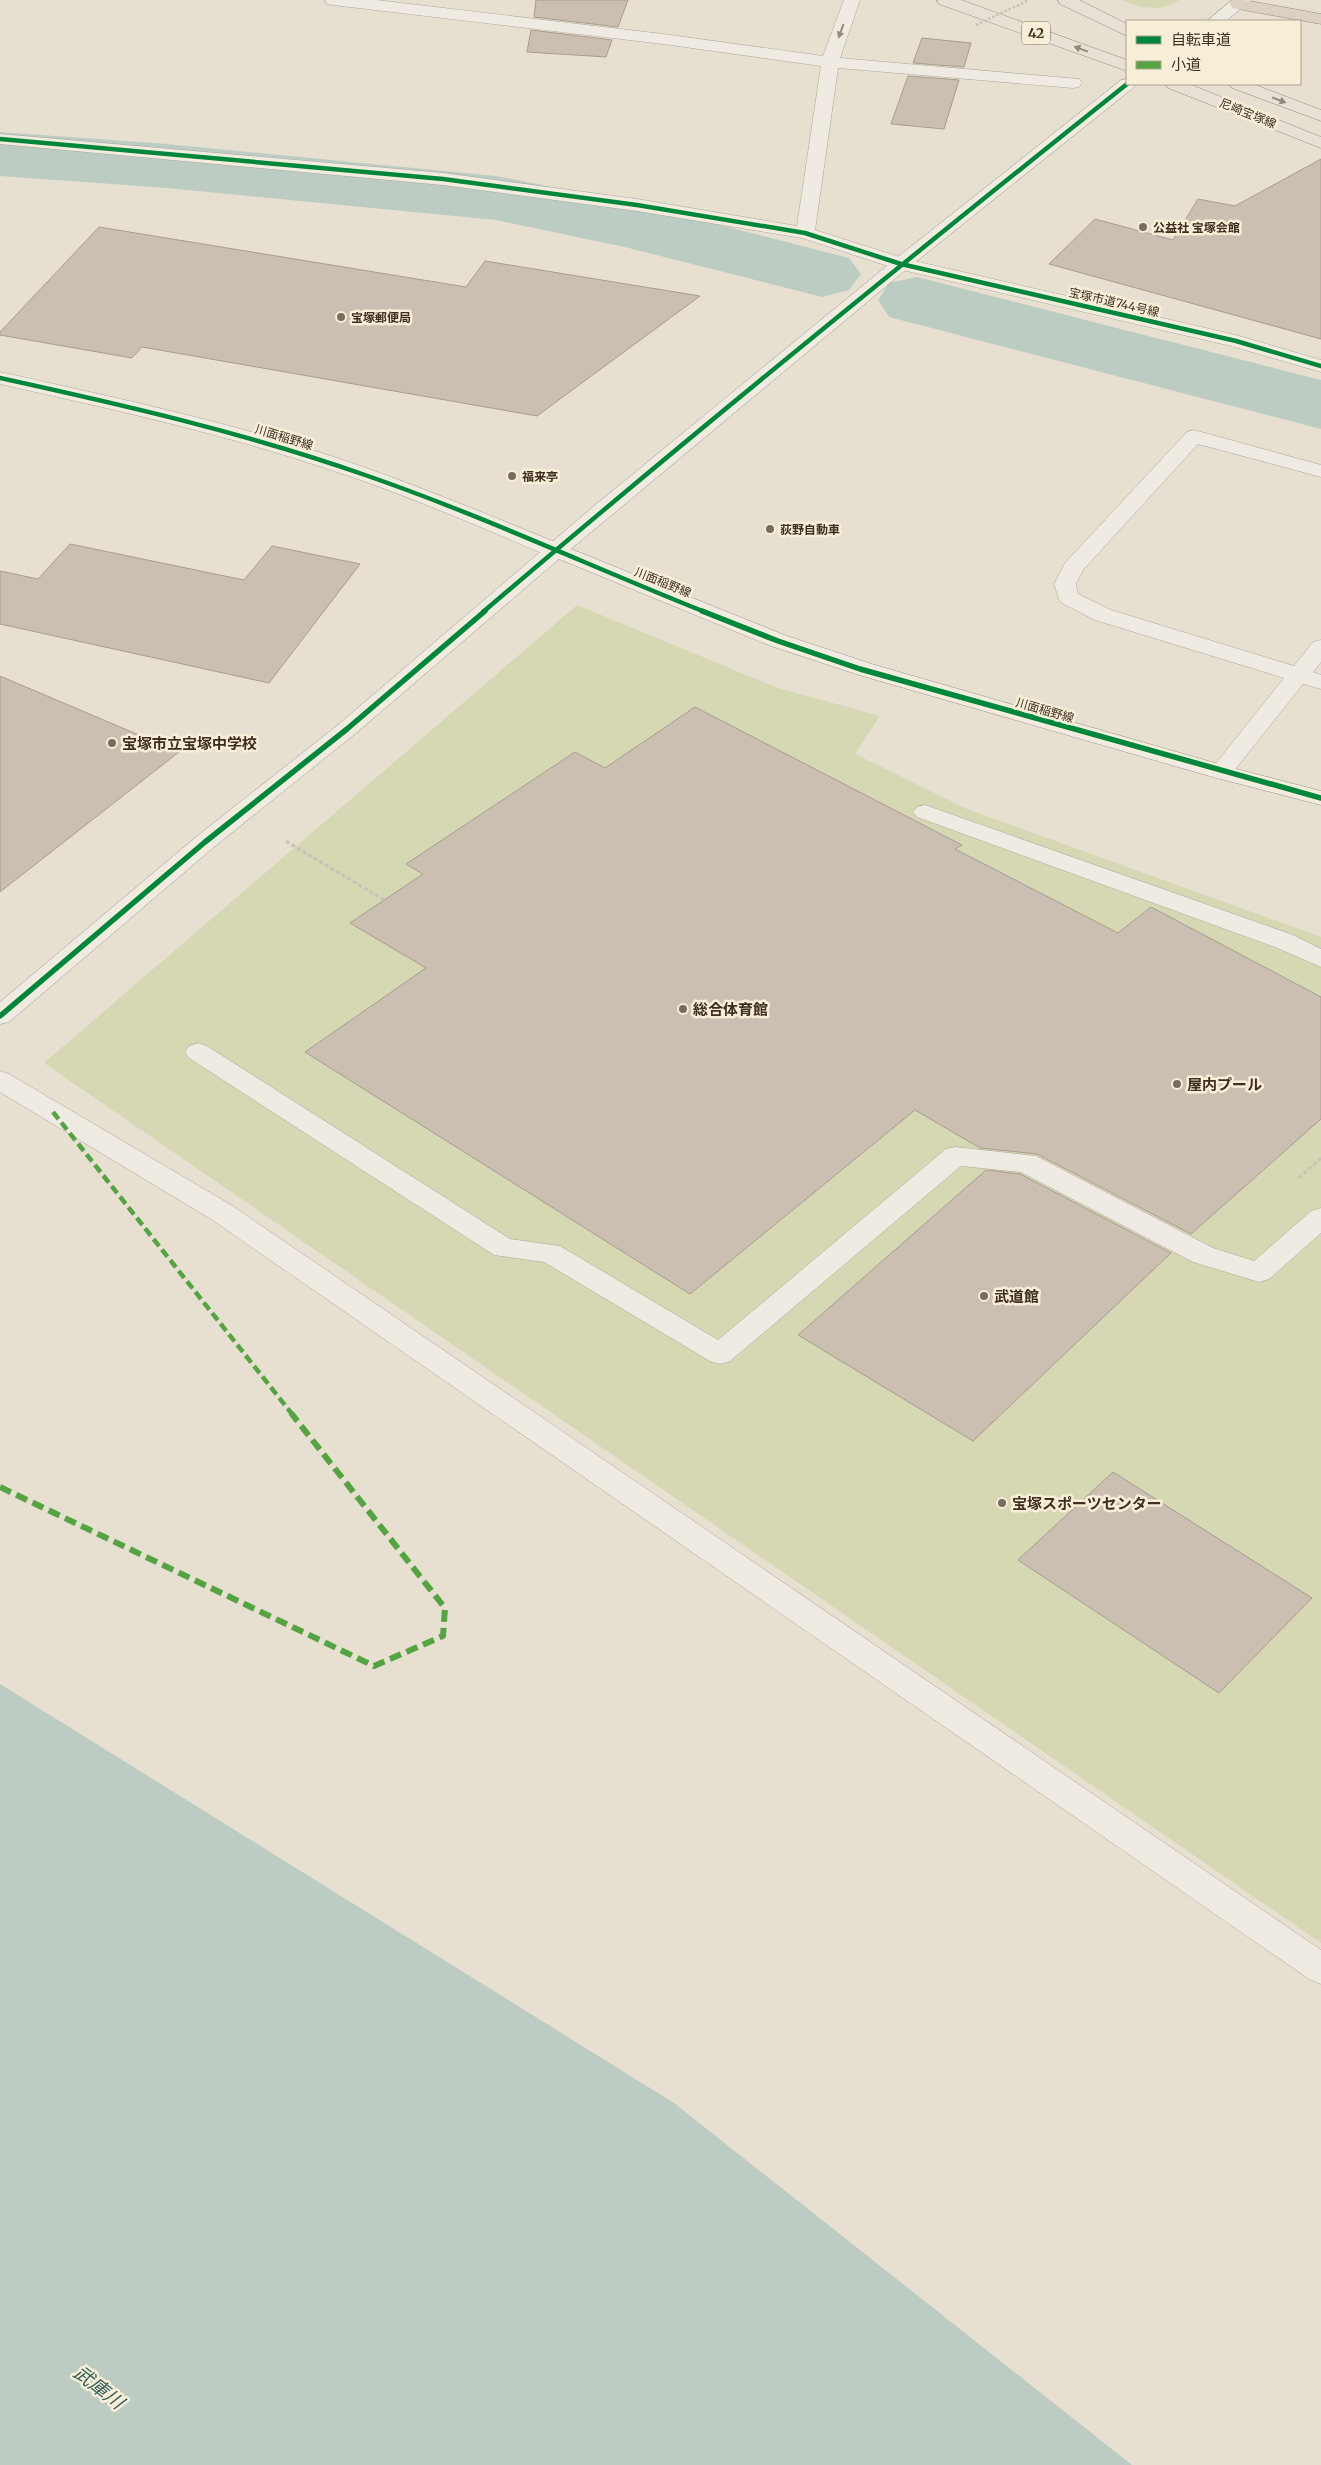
<svg xmlns="http://www.w3.org/2000/svg" width="1321" height="2465" font-family="Merriweather,'Noto Sans JP',serif">
  <rect width="100%" height="100%" fill="#e7e0d1"/>
  <g fill="#d6d7b3">
    <path d="M1122,0H1179C1162,13 1140,8 1122,0Z"/>
    <path d="M577,605L778,688L880,716L855,754L967,809L1321,937V1943L44,1063Z"/>
  </g>
  <path fill="#bcccc2" d="M0,1684L674,2103L1132,2465H0Z"/>
  <g fill="none" stroke-linecap="round" stroke-linejoin="round">
    <g fill="#bcccc2" fill-rule="evenodd">
      <path d="M0,132L167,144L496,176L633,203L849,258L861,274L849,290L822,297L629,248L496,220L167,188L0,176Z"/>
      <path d="M917,277L1321,380V429L889,317L878,300L889,283Z"/>
    </g>
  </g>
  <g fill="#cbbfb2" stroke="#a89c90">
    <path d="M536,0H628L618,27L534,17Z"/>
    <path d="M531,30L612,40L606,57L527,52Z"/>
    <path d="M922,38L971,43L964,67L913,63Z"/>
    <path d="M908,76L959,80L944,129L891,124Z"/>
    <path d="M1321,159V339L1049,264L1095,219L1173,240L1198,199L1235,206Z"/>
    <path d="M99,227L466,287L485,261L700,296L537,416L142,347L132,358L0,335V332Z"/>
    <path d="M70,544L244,580L272,546L360,564L269,683L0,624V571L38,579Z"/>
    <path d="M0,676L179,752L0,892Z"/>
    <path d="M695,707L962,845L955,849L1118,933L1151,907L1321,997V1119L1191,1234L1037,1154L980,1148L915,1110L690,1294L305,1052L426,968L350,923L423,874L406,864L575,752L605,768Z"/>
    <path d="M986,1170L1020,1174L1171,1253L973,1441L798,1335Z"/>
    <path d="M1113,1472L1312,1598L1219,1693L1018,1560Z"/>
  </g>
  <g fill="none" stroke-linecap="round" stroke-linejoin="round">
    <g stroke="#ada599" stroke-width="1">
      <g id="lane">
        <path d="M925,805L1293,935L1321,949V967L1275,947L917,817L913,812L917,807Z"/>
        <path d="M198,1043L207,1046L510,1239L560,1246L718,1340L946,1149L955,1147L1036,1156L1213,1248L1254,1261L1311,1211L1321,1208V1233L1269,1279L1259,1282L1193,1262L1021,1172L961,1166L730,1361L720,1364L710,1361L544,1262L494,1255L189,1058L185,1052L189,1046Z"/>
        <path d="M0,1071L9,1074L231,1205L1321,1950V1984L1309,1979L211,1219L0,1092Z"/>
      </g>
    </g>
    <g stroke="#ada599" stroke-width="1">
      <g id="street">
        <path d="M325,0H376L663,34L823,56L844,0H860L840,58L1079,79L1082,83L1079,87L1073,88L838,68L815,230L906,259L1236,335L1321,360V372L1231,346L894,268L802,238L637,211L443,185L0,144V134L443,173L637,199L797,226L821,66L663,44L333,5L327,4Z"/>
        <path d="M0,372C117,398 235,423 349,462C422,487 493,517 565,546L568,551L565,556L557,557L549,556C478,526 407,495 334,471C225,434 112,409 0,384Z"/>
        <path d="M1194,430L1321,465V477L1198,444L1083,570L1076,584L1078,594L1111,610L1294,666L1313,642L1321,640V662L1313,672L1321,675V689L1303,684L1229,777L1221,779L1213,777L1209,772L1284,678L1095,620L1060,602L1054,584L1065,563L1187,432Z"/>
      </g>
    </g>
    <g stroke="#9c958a" stroke-width="1">
      <g id="secondary">
        <path d="M1232,0H1251L1226,21H1207Z"/>
        <path d="M1127,79V84H1136L1133,88L908,268L571,549L787,636L875,665L1229,767L1321,791V805L1213,777L859,675L771,646L559,559L355,734L214,847L9,1022L0,1024V1002L196,837L339,724L594,506L894,260L1121,80Z"/>
      </g>
    </g>
    <g stroke="#928b80" stroke-width="1">
      <g id="primary">
        <path d="M937,0H961L1127,60V71L939,4Z"/>
        <path d="M1058,0H1079L1127,24V36L1060,4Z"/>
        <path d="M1165,84H1189L1321,137V148L1168,88Z"/>
        <path d="M1229,84H1253L1321,110V121L1232,88Z"/>
      </g>
    </g>
    <g stroke="#928b80" stroke-width="1">
      <path id="highway" d="M1232,0H1244L1321,14V24L1232,8L1230,4Z"/>
    </g>
    <g stroke="#c8c2b9" stroke-width="3" stroke-dasharray="4 2.5" stroke-linecap="butt">
      <path d="M286,841L384,900"/>
      <path d="M1009,1109L1027,1120"/>
      <path d="M1299,1178L1321,1158"/>
    </g>
    <use href="#lane" fill="#efebe3" fill-rule="evenodd"/>
    <use href="#street" fill="#efebe3" fill-rule="evenodd"/>
    <use href="#secondary" fill="#efebe3" fill-rule="evenodd"/>
    <use href="#primary" fill="#e6e1d4" fill-rule="evenodd"/>
    <use href="#highway" fill="#dad1c2" fill-rule="evenodd"/>
    <path stroke="#c8c2b9" stroke-width="2.5" stroke-dasharray="2.5 2" stroke-linecap="butt" d="M976,25L1029,0"/>
    <path stroke="#54a441" stroke-width="4.5" stroke-dasharray="9 4.5" stroke-linecap="butt" d="M53,1112L292,1414"/>
    <path stroke="#54a441" stroke-width="6" stroke-dasharray="12 6" stroke-linecap="butt" d="M0,1487L374,1666L443,1636L445,1608L291,1413"/>
    <g stroke="#f7eed8" stroke-width="7">
      <g id="cycleway-far1">
        <path d="M0,139L443,179L637,205L805,233L901,264L1236,341L1321,366"/>
        <path d="M0,378C123,405 246,433 365,475C481,515 592,567 705,612"/>
        <path d="M483,612C694,432 910,257 1127,84"/>
      </g>
    </g>
    <g stroke="#f7eed8" stroke-width="9">
      <g id="cycleway">
        <path d="M702,611L778,641L860,669L1321,798"/>
        <path d="M0,1016L205,842L347,729L485,611"/>
      </g>
    </g>
    <use href="#cycleway-far1" stroke="#00873e" stroke-width="4.5"/>
    <use href="#cycleway" stroke="#00873e" stroke-width="5.5"/>
  </g>
  <defs><path id="oneway-solid" d="M-6-.8H1V-3.2L6.5 0L1 3.2V.8H-6Z" transform="scale(1.25)"/></defs>
  <use fill="#968c82" href="#oneway-solid" transform="translate(841 31) rotate(110)"/>
  <g fill="#92887a">
    <use href="#oneway-solid" transform="translate(1081 49) rotate(-160)"/>
    <use href="#oneway-solid" transform="translate(1279 100) rotate(21)"/>
  </g>
  <g fill="#786c5e" stroke="#f7eed8" stroke-width="2">
    <circle cx="1143" cy="227" r="5"/>
    <circle cx="341" cy="317" r="5"/>
    <circle cx="512" cy="476" r="5"/>
    <circle cx="770" cy="529" r="5"/>
    <circle cx="112" cy="743" r="5"/>
    <circle cx="683" cy="1009" r="5"/>
    <circle cx="1177" cy="1084" r="5"/>
    <circle cx="984" cy="1296" r="5"/>
    <circle cx="1002" cy="1503" r="5"/>
  </g>
  <g text-anchor="middle" dominant-baseline="central" stroke-width="5" stroke-linejoin="round" paint-order="stroke">
    <g font-size="12" fill="#3d2e20" stroke="#f7eed8">
      <text transform="translate(1248 113) rotate(22)">尼崎宝塚線</text>
      <text transform="translate(1114 302) rotate(13)">宝塚市道744号線</text>
      <text transform="translate(284 437) rotate(17)">川面稲野線</text>
      <text transform="translate(663 582) rotate(22)">川面稲野線</text>
      <text transform="translate(1045 710) rotate(16)">川面稲野線</text>
    </g>
    <g font-size="12" font-weight="bold" fill="#3d2e20" stroke="#f7eed8" text-anchor="start">
      <text x="1153" y="227">公益社 宝塚会館</text>
      <text x="351" y="317">宝塚郵便局</text>
      <text x="522" y="476">福来亭</text>
      <text x="780" y="529">荻野自動車</text>
    </g>
    <rect fill="#f7eed8" stroke="#756857" stroke-width="1" x="1022" y="21.5" width="28" height="23" rx="4"/>
    <g font-size="14" font-weight="bold" fill="#3d2e20">
      <text x="1036" y="33">42</text>
    </g>
    <g font-size="15" font-weight="bold" fill="#3d2e20" stroke="#f7eed8" text-anchor="start">
      <text x="122" y="743">宝塚市立宝塚中学校</text>
      <text x="693" y="1009">総合体育館</text>
      <text x="1187" y="1084">屋内プール</text>
      <text x="994" y="1296">武道館</text>
      <text x="1012" y="1503">宝塚スポーツセンター</text>
    </g>
    <g font-size="19" font-style="italic" fill="#2f5d5a" stroke="#f7eed8">
      <text transform="translate(99 2387) rotate(38)">武庫川</text>
    </g>
  </g>
  <rect x="1126" y="20" width="175" height="65" fill="#f7eed8" stroke="#ada18e"/>
  <rect x="1136" y="36" width="25" height="8" fill="#00873e" stroke="#ada18e"/>
  <text x="1171" y="45" font-size="15" fill="#3d2e20">自転車道</text>
  <rect x="1136" y="61" width="25" height="8" fill="#54a441" stroke="#ada18e"/>
  <text x="1171" y="70" font-size="15" fill="#3d2e20">小道</text>
</svg>
